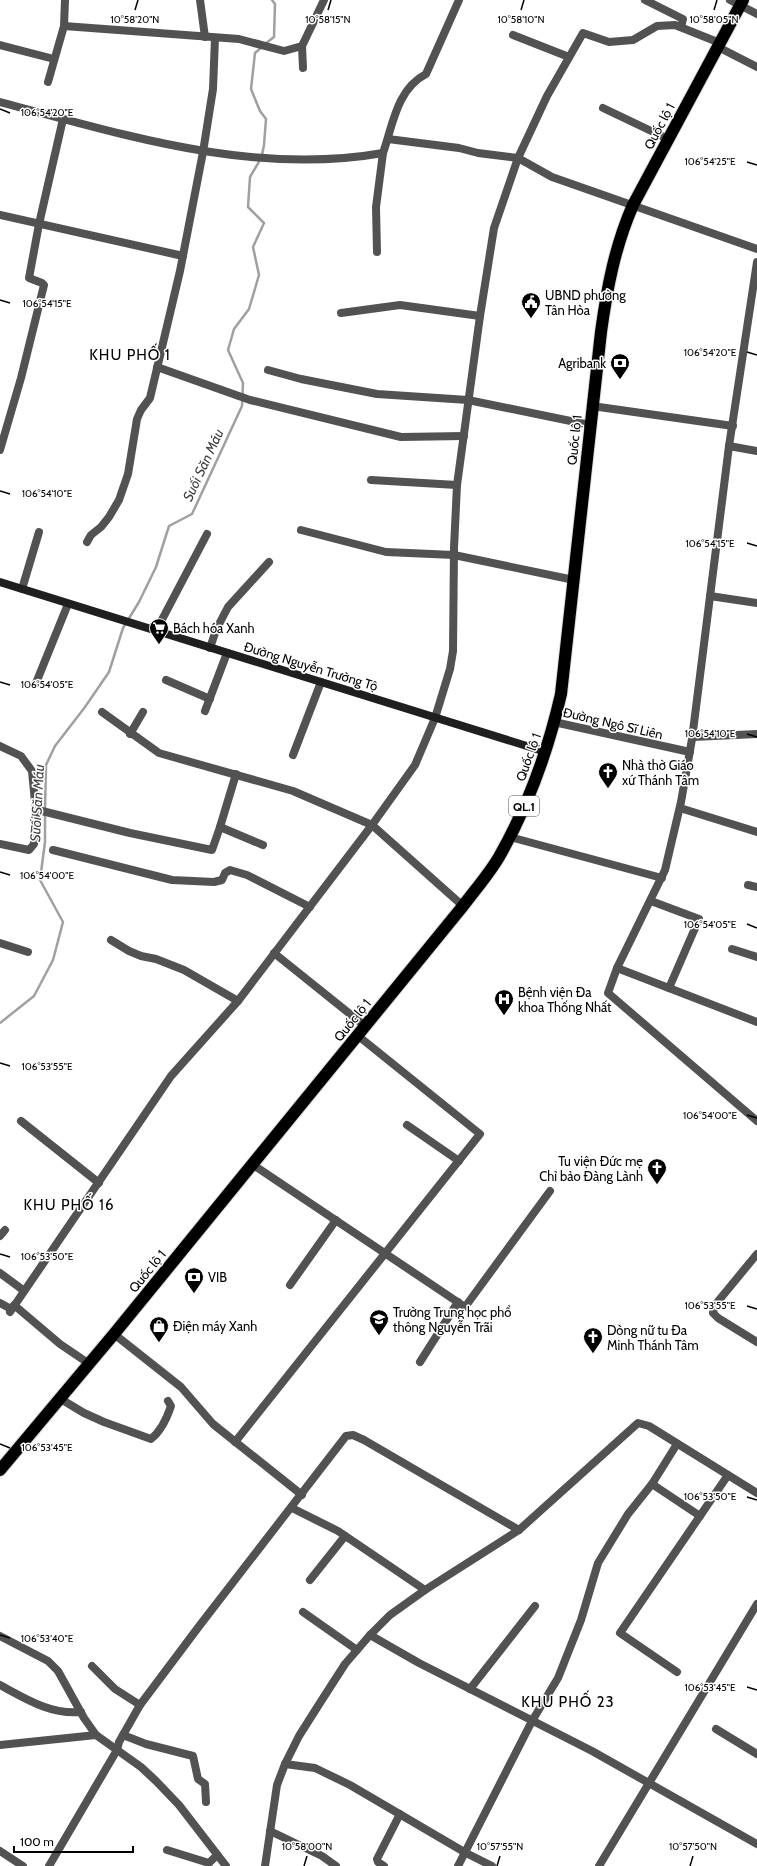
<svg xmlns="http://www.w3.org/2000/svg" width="757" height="1866" font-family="Cabin,sans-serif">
  <rect width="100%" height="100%" fill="#fff"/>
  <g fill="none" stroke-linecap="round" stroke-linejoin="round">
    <g stroke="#a0a0a0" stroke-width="2.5">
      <path d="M265,44L274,37L275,4L272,0"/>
      <path d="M262,47L255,53L251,89L260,111L266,119L264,145L262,155"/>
      <path d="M45,809L46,765L55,746L85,707L109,672L123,628L139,602L156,567L169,526L192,514L242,406L243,383L228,350L234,329L249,309L259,275L253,247L264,223L248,207L250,177L260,160"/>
      <path d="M0,1023L34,996L53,960L63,922L40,880L45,842V814"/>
    </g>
    <g stroke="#dbdbdb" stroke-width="14">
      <path id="highway" d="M0,1470L114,1334L463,906C475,890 489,874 499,857C528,806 548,751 561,694L601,332C607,288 615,246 633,205L743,0"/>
    </g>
    <g stroke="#525252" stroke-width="8">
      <path d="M200,0L205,37"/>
      <path d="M645,0L683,19L681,27"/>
      <path d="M730,0L757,14"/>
      <path d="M64,26L239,39L284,51L302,46L324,0"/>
      <path d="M513,35L569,57"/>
      <path d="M0,45L54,59"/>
      <path d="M302,46L303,68"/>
      <path d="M718,47L757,67"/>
      <path d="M48,82L64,26L65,0"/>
      <path d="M0,102C125,135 253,176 383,153C393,124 397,89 426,74L459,0"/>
      <path d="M603,108L668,139"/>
      <path d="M388,139L459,148L478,153L518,158L552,177L757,249"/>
      <path d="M0,215L183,256"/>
      <path d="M377,252L376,207L383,153"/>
      <path d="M757,262L729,446L692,739L681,802L665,870L617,968L608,993L757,1121"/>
      <path d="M341,313L400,305L480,316"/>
      <path d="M157,367L250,400L401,437L464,436"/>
      <path d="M268,370L301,379L377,394L468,400L590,425"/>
      <path d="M592,406L733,426"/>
      <path d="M729,446L757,451"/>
      <path d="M0,450L21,378L44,285L42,283L29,278L39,224L63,119"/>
      <path d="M371,480L457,485"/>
      <path d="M301,530L386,552L454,555L574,580"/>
      <path d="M87,542L91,535L101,527L109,517L119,500L128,474L137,419L141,410L150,398L180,271L203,152L213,89L215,38"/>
      <path d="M22,589L39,532"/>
      <path d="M710,596L757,603"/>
      <path d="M156,631L207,534"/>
      <path d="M210,648L216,630L228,607L269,562"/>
      <path d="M166,680L210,699"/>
      <path d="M36,683L68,604"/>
      <path d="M205,711L227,653"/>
      <path d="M102,712L159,753L293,791L372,825L463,906"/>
      <path d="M554,722L690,752"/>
      <path d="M130,734L143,712"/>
      <path d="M693,737L757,734"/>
      <path d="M0,746L21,756L32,771L36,812"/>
      <path d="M293,755L321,682"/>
      <path d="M680,808L757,832"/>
      <path d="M220,827L236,774"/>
      <path d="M510,837L662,878"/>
      <path d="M0,844L29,850L34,844L36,812L42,811L130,833L212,850L220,827L263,845"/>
      <path d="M53,850L172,880L214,882L222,880L225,873L230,870L247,875L310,907"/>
      <path d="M748,885L757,887"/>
      <path d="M651,901L699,919L669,988"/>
      <path d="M111,940L129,951L141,956L156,959L184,970L238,1001"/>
      <path d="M0,943L28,952"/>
      <path d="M732,949L757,957"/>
      <path d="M274,953L365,1026"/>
      <path d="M617,968L757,1022"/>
      <path d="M21,1121L99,1183"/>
      <path d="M407,1125L459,1161"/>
      <path d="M252,1164L465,1307L550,1191"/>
      <path d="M0,1236L5,1230"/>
      <path d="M757,1254L715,1305L713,1313L718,1318L757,1342"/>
      <path d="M0,1273L23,1290"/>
      <path d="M290,1285L336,1220"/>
      <path d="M0,1303L11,1309"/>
      <path d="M14,1305L60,1344L88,1363"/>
      <path d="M10,1312L171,1076L238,1001L372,825L415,765L435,718L450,669L453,651L454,548L457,485L480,316L494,228L518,158L547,96L583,33L609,42L633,40L657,26L675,25L720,43"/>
      <path d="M114,1334L181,1387L213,1424L302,1495"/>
      <path d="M420,1362L458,1302"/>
      <path d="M59,1398L84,1413L104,1422L151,1439C161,1431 167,1418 171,1406L168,1401"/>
      <path d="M235,1442L480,1134L357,1035"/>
      <path d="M652,1484L700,1516"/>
      <path d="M292,1508L338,1531L425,1590"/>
      <path d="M310,1580L345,1536"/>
      <path d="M303,1612L357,1650"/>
      <path d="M370,1635L419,1663L592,1751L757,1844"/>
      <path d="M0,1636L48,1661L58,1671L84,1718L96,1735L141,1767L156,1781L179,1805L226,1866"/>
      <path d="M92,1666L115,1689L140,1705"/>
      <path d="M677,1672L620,1633L728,1475"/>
      <path d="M0,1685C26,1699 51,1715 81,1712"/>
      <path d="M470,1689L535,1606"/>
      <path d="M716,1729L757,1754"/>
      <path d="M123,1735L146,1744L193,1756L198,1779L205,1784L206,1802"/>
      <path d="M0,1745L96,1735"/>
      <path d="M285,1764L315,1768L350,1785L466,1853L492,1866"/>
      <path d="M270,1831L322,1856L336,1866"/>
      <path d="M167,1850L209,1863L217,1855"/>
      <path d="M0,1851L23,1866"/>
      <path d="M49,1866L117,1750L119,1742L140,1705L200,1625L346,1436L353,1435L364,1440L519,1530"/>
      <path d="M265,1866L277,1785L285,1764L299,1736L318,1706L345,1664L370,1635L390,1615L425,1590L519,1530L638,1423L649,1426L757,1493"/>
      <path d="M384,1866L378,1862L377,1859L400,1814"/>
      <path d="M458,1866L532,1721L558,1678L581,1620L598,1563L628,1514L652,1484L677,1444"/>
      <path d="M599,1866L757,1604"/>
    </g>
    <path stroke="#1f1f1f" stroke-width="8" d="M0,582L546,752"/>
    <use href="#highway" stroke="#000" stroke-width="12"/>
  </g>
  <path fill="none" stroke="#000" stroke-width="1.5" d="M135,10L138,0M328,10L331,0M521,10L524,0M714,10L717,0M0,109L10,113M747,162L757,165M0,300L10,303M747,352L757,355M0,491L10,494M747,543L757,546M0,682L10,685M747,734L757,737M0,872L10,875M747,924L757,928M0,1063L10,1066M747,1115L757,1118M0,1254L10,1257M747,1306L757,1309M0,1444L10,1448M747,1497L757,1500M0,1635L10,1638M747,1687L757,1690M304,1866L307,1856M497,1866L500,1856M690,1866L693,1856"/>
  <defs>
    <g id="civic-pin" transform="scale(1)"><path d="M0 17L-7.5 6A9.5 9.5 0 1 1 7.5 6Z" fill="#000" stroke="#fff"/><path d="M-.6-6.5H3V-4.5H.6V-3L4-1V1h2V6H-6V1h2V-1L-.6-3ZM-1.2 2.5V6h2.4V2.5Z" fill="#fff"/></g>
    <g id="bank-pin" transform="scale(1)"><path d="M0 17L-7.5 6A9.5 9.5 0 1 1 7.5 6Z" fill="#000" stroke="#fff"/><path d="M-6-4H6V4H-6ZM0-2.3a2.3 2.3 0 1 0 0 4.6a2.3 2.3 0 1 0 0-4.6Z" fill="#fff"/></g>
    <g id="supermarket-pin" transform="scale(1)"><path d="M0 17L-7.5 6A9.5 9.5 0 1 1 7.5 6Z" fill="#000" stroke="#fff"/><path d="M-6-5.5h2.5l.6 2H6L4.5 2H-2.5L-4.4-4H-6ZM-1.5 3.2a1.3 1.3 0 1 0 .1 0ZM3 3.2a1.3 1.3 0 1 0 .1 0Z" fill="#fff"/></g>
    <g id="church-pin" transform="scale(1)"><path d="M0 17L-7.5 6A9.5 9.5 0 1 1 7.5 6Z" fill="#000" stroke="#fff"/><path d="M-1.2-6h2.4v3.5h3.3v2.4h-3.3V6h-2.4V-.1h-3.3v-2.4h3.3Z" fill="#fff"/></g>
    <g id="hospital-pin" transform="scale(1)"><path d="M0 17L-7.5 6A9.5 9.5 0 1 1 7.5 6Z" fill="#000" stroke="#fff"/><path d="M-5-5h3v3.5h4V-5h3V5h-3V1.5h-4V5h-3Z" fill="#fff"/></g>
    <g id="school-pin" transform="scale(1)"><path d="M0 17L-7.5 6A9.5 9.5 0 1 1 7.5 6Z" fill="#000" stroke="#fff"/><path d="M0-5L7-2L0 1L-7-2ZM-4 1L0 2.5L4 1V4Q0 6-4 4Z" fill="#fff"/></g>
    <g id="shop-pin" transform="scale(1)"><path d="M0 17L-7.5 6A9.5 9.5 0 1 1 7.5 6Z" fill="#000" stroke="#fff"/><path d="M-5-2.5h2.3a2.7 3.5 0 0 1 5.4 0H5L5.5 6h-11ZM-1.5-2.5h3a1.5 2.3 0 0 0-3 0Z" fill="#fff"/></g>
  </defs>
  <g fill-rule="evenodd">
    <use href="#civic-pin" x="531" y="302"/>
    <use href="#bank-pin" x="620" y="363"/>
    <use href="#supermarket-pin" x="159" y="628"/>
    <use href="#church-pin" x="608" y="772"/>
    <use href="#hospital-pin" x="504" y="999"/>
    <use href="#church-pin" x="657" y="1168"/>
    <use href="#bank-pin" x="194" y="1277"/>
    <use href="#school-pin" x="379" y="1319"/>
    <use href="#shop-pin" x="159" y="1326"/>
    <use href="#church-pin" x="593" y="1337"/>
  </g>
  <g text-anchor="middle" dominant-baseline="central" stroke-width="3" stroke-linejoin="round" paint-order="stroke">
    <rect fill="#fff" stroke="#4c4c4c" stroke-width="1" x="509" y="796" width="30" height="20" rx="3"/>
    <g font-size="12" font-weight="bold" fill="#000">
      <text x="524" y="806">QL.1</text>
    </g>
    <g font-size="13" fill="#000" stroke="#fff">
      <text transform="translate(659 126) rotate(-62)">Quốc lộ 1</text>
      <text transform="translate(574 440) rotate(-84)">Quốc lộ 1</text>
      <text transform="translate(311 666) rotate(17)">Đường Nguyễn Trường Tộ</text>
      <text transform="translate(613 723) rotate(13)">Đường Ngô Sĩ Liên</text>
      <text transform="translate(528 757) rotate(-70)">Quốc lộ 1</text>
      <text transform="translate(352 1020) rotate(-51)">Quốc lộ 1</text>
      <text transform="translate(147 1271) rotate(-51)">Quốc lộ 1</text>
    </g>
    <g font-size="13" fill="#000" stroke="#fff" text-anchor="start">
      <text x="545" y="295">UBND phường<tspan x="545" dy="15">Tân Hòa</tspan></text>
      <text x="606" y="363" text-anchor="end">Agribank</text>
      <text x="173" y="628">Bách hóa Xanh</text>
      <text x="622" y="765">Nhà thờ Giáo<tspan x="622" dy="15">xứ Thánh Tâm</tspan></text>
      <text x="518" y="992">Bệnh viện Đa<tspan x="518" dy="15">khoa Thống Nhất</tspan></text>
      <text x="643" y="1161" text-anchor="end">Tu viện Đức mẹ<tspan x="643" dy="15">Chỉ bảo Đàng Lành</tspan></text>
      <text x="208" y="1277">VIB</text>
      <text x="393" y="1312">Trường Trung học phổ<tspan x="393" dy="15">thông Nguyễn Trãi</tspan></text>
      <text x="173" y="1326">Điện máy Xanh</text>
      <text x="607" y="1330">Dòng nữ tu Đa<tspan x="607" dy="15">Minh Thánh Tâm</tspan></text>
    </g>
    <g font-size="14" font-style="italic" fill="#414141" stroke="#fff">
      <text transform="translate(203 465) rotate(-65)">Suối Săn Máu</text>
      <text transform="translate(37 803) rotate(-87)">Suối Săn Máu</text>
    </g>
    <g font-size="15" letter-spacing="1" fill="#000" stroke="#fff">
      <text x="130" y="355">KHU PHỐ 1</text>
      <text x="69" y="1205">KHU PHỐ 16</text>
      <text x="568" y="1702">KHU PHỐ 23</text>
    </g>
  </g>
  <g font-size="10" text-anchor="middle" fill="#000" stroke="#fff" stroke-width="3" stroke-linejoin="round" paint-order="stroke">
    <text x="135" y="23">10°58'20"N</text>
    <text x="328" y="23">10°58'15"N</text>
    <text x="521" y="23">10°58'10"N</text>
    <text x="714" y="23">10°58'05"N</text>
    <text x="47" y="116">106°54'20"E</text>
    <text x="710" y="165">106°54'25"E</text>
    <text x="47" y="307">106°54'15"E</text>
    <text x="710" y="356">106°54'20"E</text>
    <text x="47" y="497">106°54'10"E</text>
    <text x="710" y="547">106°54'15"E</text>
    <text x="47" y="688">106°54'05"E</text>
    <text x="710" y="737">106°54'10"E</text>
    <text x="47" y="879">106°54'00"E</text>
    <text x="710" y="928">106°54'05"E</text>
    <text x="47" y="1070">106°53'55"E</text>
    <text x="710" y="1119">106°54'00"E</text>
    <text x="47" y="1260">106°53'50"E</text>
    <text x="710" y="1309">106°53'55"E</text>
    <text x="47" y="1451">106°53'45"E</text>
    <text x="710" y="1500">106°53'50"E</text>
    <text x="47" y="1642">106°53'40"E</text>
    <text x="710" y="1691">106°53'45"E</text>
    <text x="307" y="1850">10°58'00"N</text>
    <text x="500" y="1850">10°57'55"N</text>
    <text x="693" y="1850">10°57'50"N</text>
  </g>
  <path d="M14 1846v6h119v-6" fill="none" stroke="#000000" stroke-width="2"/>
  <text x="20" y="1846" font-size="12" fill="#000000" stroke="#ffffff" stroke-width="3" paint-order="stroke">100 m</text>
</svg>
